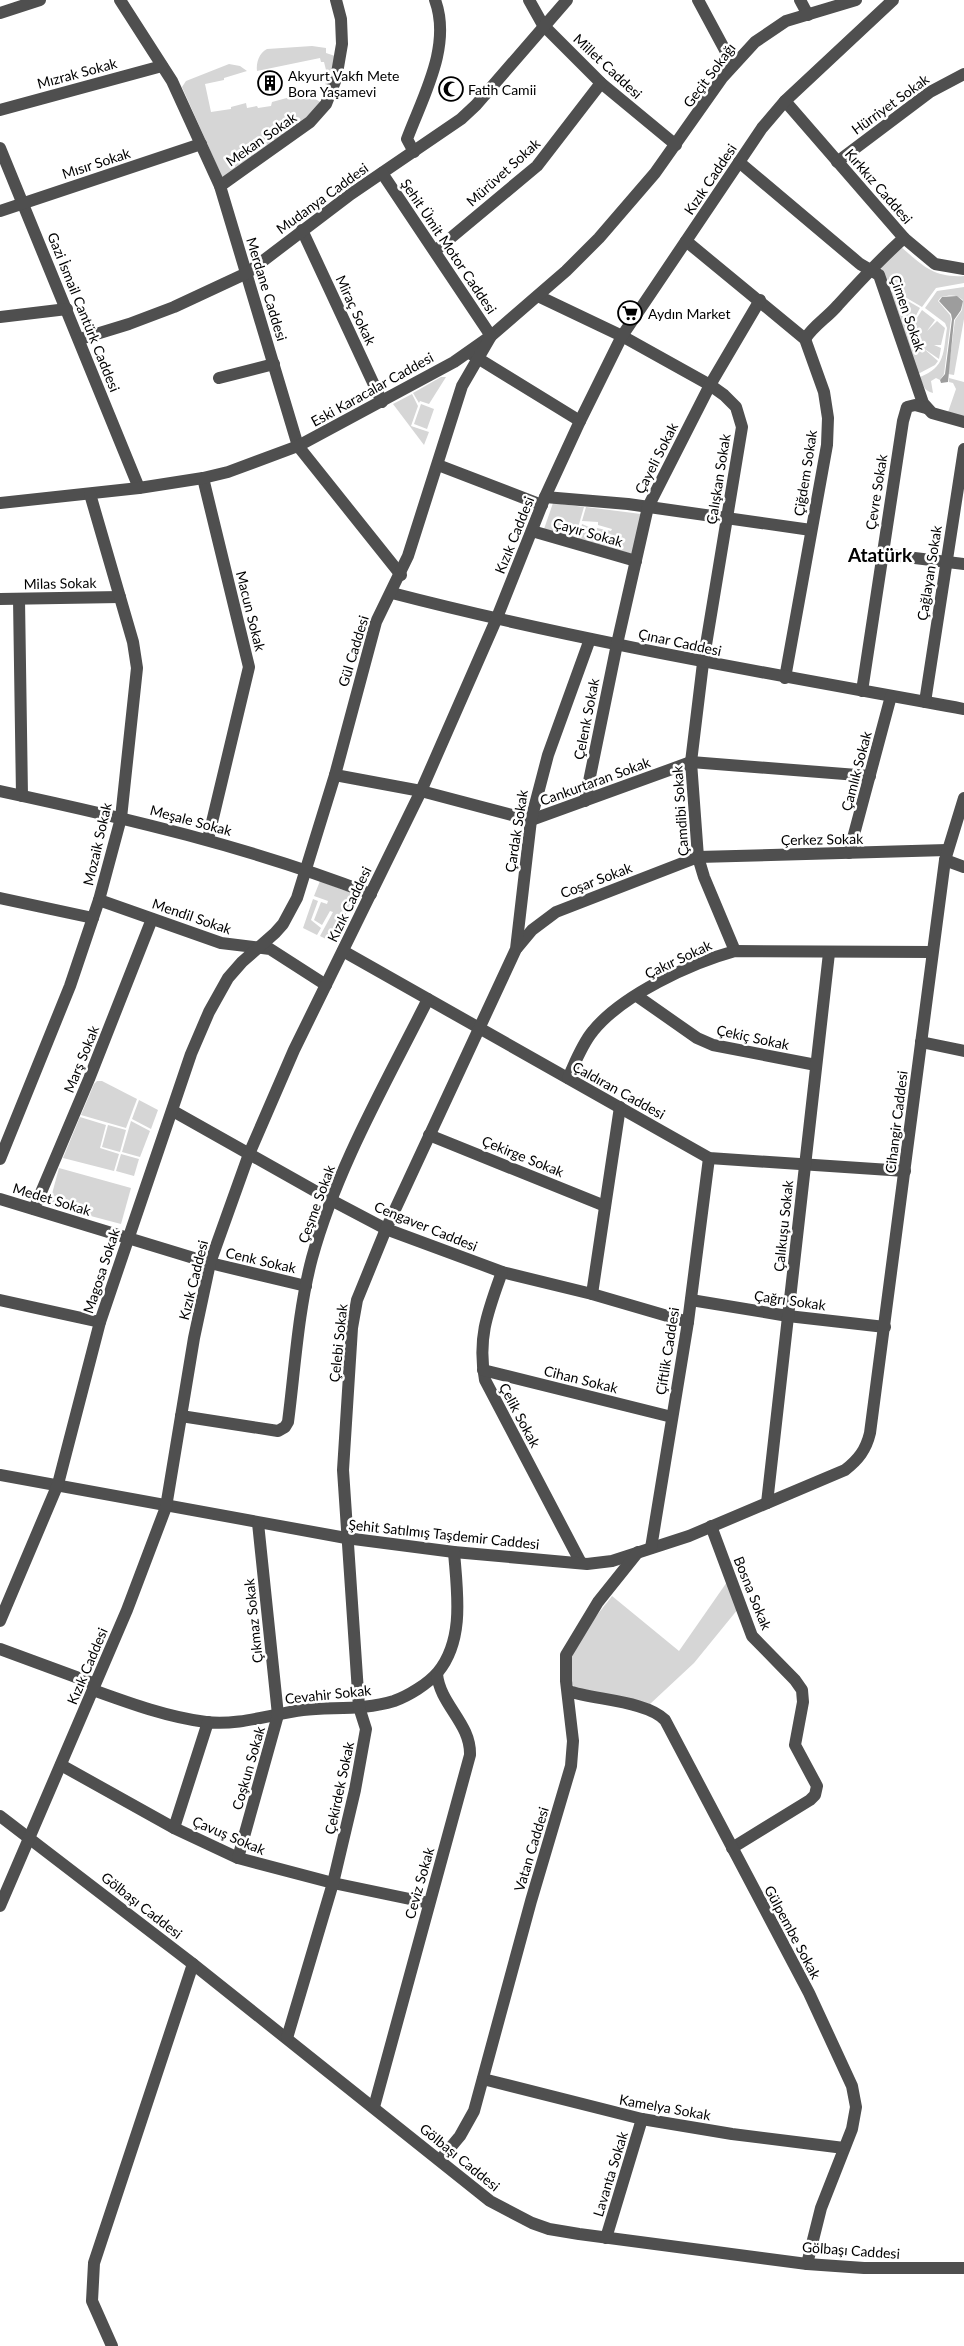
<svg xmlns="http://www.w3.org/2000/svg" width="964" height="2346" font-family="Lato,sans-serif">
  <rect width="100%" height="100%" fill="#fff"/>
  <g fill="#d6d6d6">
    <path d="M312,46L326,48V53L335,56L327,92L325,80L328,78L324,62H321L320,58L257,71C256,63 259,53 267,49Z"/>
    <path d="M229,64L240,66L247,71L224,78V80L205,84L211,112L231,109V107L246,103L247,108L257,106L258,108L271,106L272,102L294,96L295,98L302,96L303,99L312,97L322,103L316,112L223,179L182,87L186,81Z"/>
    <path d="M900,246C922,265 933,278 964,276V283L936,288L922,307L888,287L880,265Z"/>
    <path d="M964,287V319L954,375L948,374L955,320L962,310L963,300C956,294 950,295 941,297L938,301L950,315L951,319L944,374L940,380L936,378L931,381L933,393C924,391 923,385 920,377C946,367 943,352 947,328L945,323L925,308L937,291Z"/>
    <path d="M889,290L920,308L913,321H915L922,310L935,320L927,331L937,321L945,328L941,345H934L941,348L939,359L923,348L938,361L935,365L918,374Z"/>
    <path d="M441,377H446L429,404L420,401L419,403L413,393Z"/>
    <path d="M949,378L964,382V416L947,415L956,389L953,383L949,382Z"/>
    <path d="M412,394L418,406L411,426L429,432L424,445L393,404Z"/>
    <path d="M421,404L434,409L427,429L414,424Z"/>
    <path d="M553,503L584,507L575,538L544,529Z"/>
    <path d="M586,507L641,514L632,554L578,539L582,524L596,530L597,528L611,531L612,529L598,525V522L582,521Z"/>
    <path d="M320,881L354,894L334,943L320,936L333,912L330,911L322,925L314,920L321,902L327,904L328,901L314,896Z"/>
    <path d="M313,899L318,901L311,920L321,928L317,935L303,928Z"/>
    <path d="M97,1081H102L137,1099L126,1128L81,1115L94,1084Z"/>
    <path d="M139,1100L158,1110L151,1129L132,1119Z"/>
    <path d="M80,1117L106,1125L100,1148L119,1154L114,1171L63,1158Z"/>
    <path d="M131,1121L150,1131L140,1157L122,1152Z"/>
    <path d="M108,1125L126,1130L120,1152L102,1147Z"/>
    <path d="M121,1154L139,1159L134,1176L116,1171Z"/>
    <path d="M59,1168L131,1188L121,1224L49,1205Z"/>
    <path d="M727,1582L738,1609L694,1663L650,1704L575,1688C556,1659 595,1619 612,1596L679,1651Z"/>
  </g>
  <path fill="#9d9d9d" d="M957,296L963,301L961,310L954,320L948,382L941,383L940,380L945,374L952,319L951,314L939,301L942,297Z"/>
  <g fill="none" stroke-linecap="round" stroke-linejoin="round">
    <g stroke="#4f4f4f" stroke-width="12">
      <path d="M120,0L172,81L220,186L298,446L401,575"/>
      <path d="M529,0L543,25L601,83L676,145"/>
      <path d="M698,0L733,65"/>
      <path d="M800,0L808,15"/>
      <path d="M0,13L40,0"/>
      <path d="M785,101L904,238L935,264L964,269"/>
      <path d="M0,110L162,66"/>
      <path d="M0,148L139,488"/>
      <path d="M414,152L407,139C423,96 452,46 435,0"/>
      <path d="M739,162L860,264L879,275L923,403L932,413L964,422"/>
      <path d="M837,162L930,92L964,74"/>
      <path d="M220,186L310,122L326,104L336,79L342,44L341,19L336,0"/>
      <path d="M0,211L201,144"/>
      <path d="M302,230L382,402"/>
      <path d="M686,241L805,339L824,392L828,418L827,445L785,678"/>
      <path d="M435,251L537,166L601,83"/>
      <path d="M538,296L622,336L710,385L724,395L736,407L742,427L703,663L691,762L698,857L704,877L735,951"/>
      <path d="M0,317L67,309"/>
      <path d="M80,339L129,324L174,307L247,273L351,194L461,119L476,105L567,0"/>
      <path d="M805,339C814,325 827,318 838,305C859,282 880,259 904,238"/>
      <path d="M471,354L580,421"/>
      <path d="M219,378L274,364"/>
      <path d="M438,465L542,505"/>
      <path d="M203,478L249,667L208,839"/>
      <path d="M545,497L628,504L811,530"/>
      <path d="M0,503L139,488L203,478L228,472L298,446L454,362L491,336L566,271L599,238L655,173L722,78L755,42L786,21L856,0"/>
      <path d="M532,531L636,561"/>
      <path d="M882,554L964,564"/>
      <path d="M392,593C581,642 773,674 964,709"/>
      <path d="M0,599L120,597"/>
      <path d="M19,599L22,796"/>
      <path d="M862,691L903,421L907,407L915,405L926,408"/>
      <path d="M925,702L964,449"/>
      <path d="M335,775L421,791L531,820L691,762L870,776"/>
      <path d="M0,791C126,818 250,847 371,894"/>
      <path d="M585,801L617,644L648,507L710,385L760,300"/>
      <path d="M849,853L891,696"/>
      <path d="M945,860L964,867"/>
      <path d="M0,898L93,918"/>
      <path d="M99,900L221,943L270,949L326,985"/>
      <path d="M517,948L532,930L556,912L698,857L947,850"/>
      <path d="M343,951L709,1158L905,1171"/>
      <path d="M637,996L697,1038L713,1045L816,1065"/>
      <path d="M921,1042L964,1051"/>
      <path d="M568,1078C575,1063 582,1044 593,1031C622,995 691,963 735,951L932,952"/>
      <path d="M173,1111L331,1200L386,1229L502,1272L592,1294L688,1322"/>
      <path d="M429,1135L605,1206"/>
      <path d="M0,1159L70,986L99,900L121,818L137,668L133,642L90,494"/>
      <path d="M0,1199L210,1263L306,1286"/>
      <path d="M34,1209L89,1079L152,919"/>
      <path d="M502,1272C488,1311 477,1338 485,1380L581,1563"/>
      <path d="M592,1294L620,1107"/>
      <path d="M0,1300L100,1322"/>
      <path d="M691,1300L788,1316L885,1327"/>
      <path d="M483,1370L672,1417"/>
      <path d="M181,1416L278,1431L285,1427L288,1422C295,1368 298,1311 312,1258C337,1167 386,1083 428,999"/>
      <path d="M0,1475L346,1538L454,1552L587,1564L612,1561L689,1536L845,1470C858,1460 866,1450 870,1433L945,860L964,798"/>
      <path d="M767,1503L829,953"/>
      <path d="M711,1526L752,1636L795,1680L802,1690L803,1702L795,1745L817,1786L815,1795L810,1800L732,1848"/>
      <path d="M651,1548L688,1322L709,1158"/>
      <path d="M0,1621L58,1484L100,1322L191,1054L209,1012L228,978L242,962L275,933L283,924L297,898L335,775L376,622L408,556L462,386L491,336L382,173"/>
      <path d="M0,1649L95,1684"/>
      <path d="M93,1690C129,1703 167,1717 206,1722C238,1726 272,1714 303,1710C333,1707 365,1710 394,1701C408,1696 428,1684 438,1672C465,1639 457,1591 454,1552"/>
      <path d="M568,1691C595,1700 647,1701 665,1720L809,1993L852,2086L856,2107L852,2129L821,2208L807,2264"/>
      <path d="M61,1765L174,1828L238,1858L333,1883L429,1903"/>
      <path d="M0,1816L193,1964L490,2201L532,2223L549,2229L579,2234L807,2264L864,2268H964"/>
      <path d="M174,1828L208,1722"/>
      <path d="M238,1858L278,1715L258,1523"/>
      <path d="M0,1906L127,1610L166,1507L194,1338L210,1263L249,1154L294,1050L421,791L496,620L545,497L580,421L622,336L762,128L785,101L893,0"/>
      <path d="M287,2038L333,1883L355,1790L366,1729L359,1707L343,1470L352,1328L357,1300L386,1229L516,949L531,820L548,755L590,639"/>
      <path d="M483,2079L642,2119L732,2134L844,2148"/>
      <path d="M374,2107L470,1755C471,1723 440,1705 437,1674"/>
      <path d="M440,2160L460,2136L474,2111L531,1901L571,1766L573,1741L566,1681V1655L598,1602L638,1552"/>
      <path d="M606,2238L642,2119"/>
      <path d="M112,2346L92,2301L94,2263L193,1964"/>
    </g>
  </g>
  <defs>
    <g id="building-ring" transform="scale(1.25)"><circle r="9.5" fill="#fff" stroke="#000" stroke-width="1.5"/><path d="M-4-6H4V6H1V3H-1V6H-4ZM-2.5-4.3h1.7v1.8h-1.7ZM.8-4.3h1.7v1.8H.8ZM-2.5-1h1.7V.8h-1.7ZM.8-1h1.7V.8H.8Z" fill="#000"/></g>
    <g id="mosque-ring" transform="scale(1.25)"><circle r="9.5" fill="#fff" stroke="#000" stroke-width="1.5"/><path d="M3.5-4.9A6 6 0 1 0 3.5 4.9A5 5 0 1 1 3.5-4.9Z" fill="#000"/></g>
    <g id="supermarket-ring" transform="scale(1.25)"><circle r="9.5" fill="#fff" stroke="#000" stroke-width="1.5"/><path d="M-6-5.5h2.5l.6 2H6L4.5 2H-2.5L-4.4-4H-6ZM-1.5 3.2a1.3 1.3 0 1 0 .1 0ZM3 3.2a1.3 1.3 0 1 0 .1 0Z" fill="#000"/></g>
  </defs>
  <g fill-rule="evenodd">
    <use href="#building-ring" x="270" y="83"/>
    <use href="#mosque-ring" x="451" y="89"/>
    <use href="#supermarket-ring" x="630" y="313"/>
  </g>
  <g text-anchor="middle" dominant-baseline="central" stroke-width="5" stroke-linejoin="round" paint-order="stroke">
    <g font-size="14" fill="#000" stroke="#fff">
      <text transform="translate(608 66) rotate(43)">Millet Caddesi</text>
      <text transform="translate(77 73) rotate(-15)">Mızrak Sokak</text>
      <text transform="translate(709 75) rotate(-53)">Geçit Sokağı</text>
      <text transform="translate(890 104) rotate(-36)">Hürriyet Sokak</text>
      <text transform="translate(261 139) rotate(-35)">Mekan Sokak</text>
      <text transform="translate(96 163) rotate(-18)">Mısır Sokak</text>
      <text transform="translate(503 172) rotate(-42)">Mürüvet Sokak</text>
      <text transform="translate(710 179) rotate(-56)">Kızık Caddesi</text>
      <text transform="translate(879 186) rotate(49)">Kırkkız Caddesi</text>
      <text transform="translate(322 198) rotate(-36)">Mudanya Caddesi</text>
      <text transform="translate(449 246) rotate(56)">Şehit Ümit Motor Caddesi</text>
      <text transform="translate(267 289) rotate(73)">Merdane Caddesi</text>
      <text transform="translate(356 310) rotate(65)">Miraç Sokak</text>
      <text transform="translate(84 312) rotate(68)">Gazi İsmail Cantürk Caddesi</text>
      <text transform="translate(908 313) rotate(71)">Çimen Sokak</text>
      <text transform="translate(372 389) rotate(-29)">Eski Karacalar Caddesi</text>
      <text transform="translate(656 458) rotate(-63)">Çayeli Sokak</text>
      <text transform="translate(805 473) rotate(-81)">Çiğdem Sokak</text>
      <text transform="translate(718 479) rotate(-81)">Çalışkan Sokak</text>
      <text transform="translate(876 492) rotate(-81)">Çevre Sokak</text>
      <text transform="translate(588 532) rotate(16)">Çayır Sokak</text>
      <text transform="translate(514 535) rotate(-68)">Kızık Caddesi</text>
      <text transform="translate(929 573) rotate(-81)">Çağlayan Sokak</text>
      <text transform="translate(60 583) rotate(-1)">Milas Sokak</text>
      <text transform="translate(251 611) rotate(76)">Macun Sokak</text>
      <text transform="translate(680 642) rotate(12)">Çınar Caddesi</text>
      <text transform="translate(353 651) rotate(-73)">Gül Caddesi</text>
      <text transform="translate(586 719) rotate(-79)">Çelenk Sokak</text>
      <text transform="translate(856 771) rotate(-75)">Çamlık Sokak</text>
      <text transform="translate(595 781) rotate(-20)">Cankurtaran Sokak</text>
      <text transform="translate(680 811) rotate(-94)">Çamdibi Sokak</text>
      <text transform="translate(191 820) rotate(15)">Meşale Sokak</text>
      <text transform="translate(516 831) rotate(-81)">Çardak Sokak</text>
      <text transform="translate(822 839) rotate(-1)">Çerkez Sokak</text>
      <text transform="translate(97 844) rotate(-77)">Mozaik Sokak</text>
      <text transform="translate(596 880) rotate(-21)">Coşar Sokak</text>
      <text transform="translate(349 904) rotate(-64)">Kızık Caddesi</text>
      <text transform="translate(192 916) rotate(19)">Mendil Sokak</text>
      <text transform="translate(678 959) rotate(-25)">Çakır Sokak</text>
      <text transform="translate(753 1037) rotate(12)">Çekiç Sokak</text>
      <text transform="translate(81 1059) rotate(-68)">Marş Sokak</text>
      <text transform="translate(619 1090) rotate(29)">Çaldıran Caddesi</text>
      <text transform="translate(896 1122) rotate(-83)">Cihangir Caddesi</text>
      <text transform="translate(523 1156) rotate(22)">Çekirge Sokak</text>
      <text transform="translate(52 1199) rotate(17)">Medet Sokak</text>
      <text transform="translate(316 1204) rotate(-70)">Çeşme Sokak</text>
      <text transform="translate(426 1226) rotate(22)">Cengaver Caddesi</text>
      <text transform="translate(783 1226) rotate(-84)">Çalıkuşu Sokak</text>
      <text transform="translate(261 1260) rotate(13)">Cenk Sokak</text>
      <text transform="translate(101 1271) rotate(-72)">Magosa Sokak</text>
      <text transform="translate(193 1280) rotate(-76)">Kızık Caddesi</text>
      <text transform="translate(790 1300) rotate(8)">Çağrı Sokak</text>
      <text transform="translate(338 1343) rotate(-84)">Çelebi Sokak</text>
      <text transform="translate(667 1351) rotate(-81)">Çiftlik Caddesi</text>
      <text transform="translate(581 1379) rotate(14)">Cihan Sokak</text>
      <text transform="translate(520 1415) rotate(62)">Çelik Sokak</text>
      <text transform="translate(444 1534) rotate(6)">Şehit Satılmış Taşdemir Caddesi</text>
      <text transform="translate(753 1593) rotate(68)">Bosna Sokak</text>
      <text transform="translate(253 1621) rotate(-96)">Çıkmaz Sokak</text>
      <text transform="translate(87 1666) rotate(-67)">Kızık Caddesi</text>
      <text transform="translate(328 1694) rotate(-6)">Cevahir Sokak</text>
      <text transform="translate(248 1768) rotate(-74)">Coşkun Sokak</text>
      <text transform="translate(339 1788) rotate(-78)">Çekirdek Sokak</text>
      <text transform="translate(229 1835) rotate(23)">Çavuş Sokak</text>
      <text transform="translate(531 1849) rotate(-73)">Vatan Caddesi</text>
      <text transform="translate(419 1883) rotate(-74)">Ceviz Sokak</text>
      <text transform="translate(142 1905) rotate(38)">Gölbaşı Caddesi</text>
      <text transform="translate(793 1932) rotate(62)">Gülpembe Sokak</text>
      <text transform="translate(665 2107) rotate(10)">Kamelya Sokak</text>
      <text transform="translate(460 2157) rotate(39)">Gölbaşı Caddesi</text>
      <text transform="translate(610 2174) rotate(-73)">Lavanta Sokak</text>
      <text transform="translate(851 2250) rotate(4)">Gölbaşı Caddesi</text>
    </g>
    <g font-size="14" fill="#000" stroke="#fff" text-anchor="start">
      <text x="288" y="75">Akyurt Vakfı Mete<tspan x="288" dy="16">Bora Yaşamevi</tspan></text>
      <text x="468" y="89">Fatih Camii</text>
      <text x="648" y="313">Aydın Market</text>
    </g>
    <g font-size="19" font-weight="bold" fill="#000" stroke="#fff">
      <text x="880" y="554">Atatürk</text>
    </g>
  </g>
</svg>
